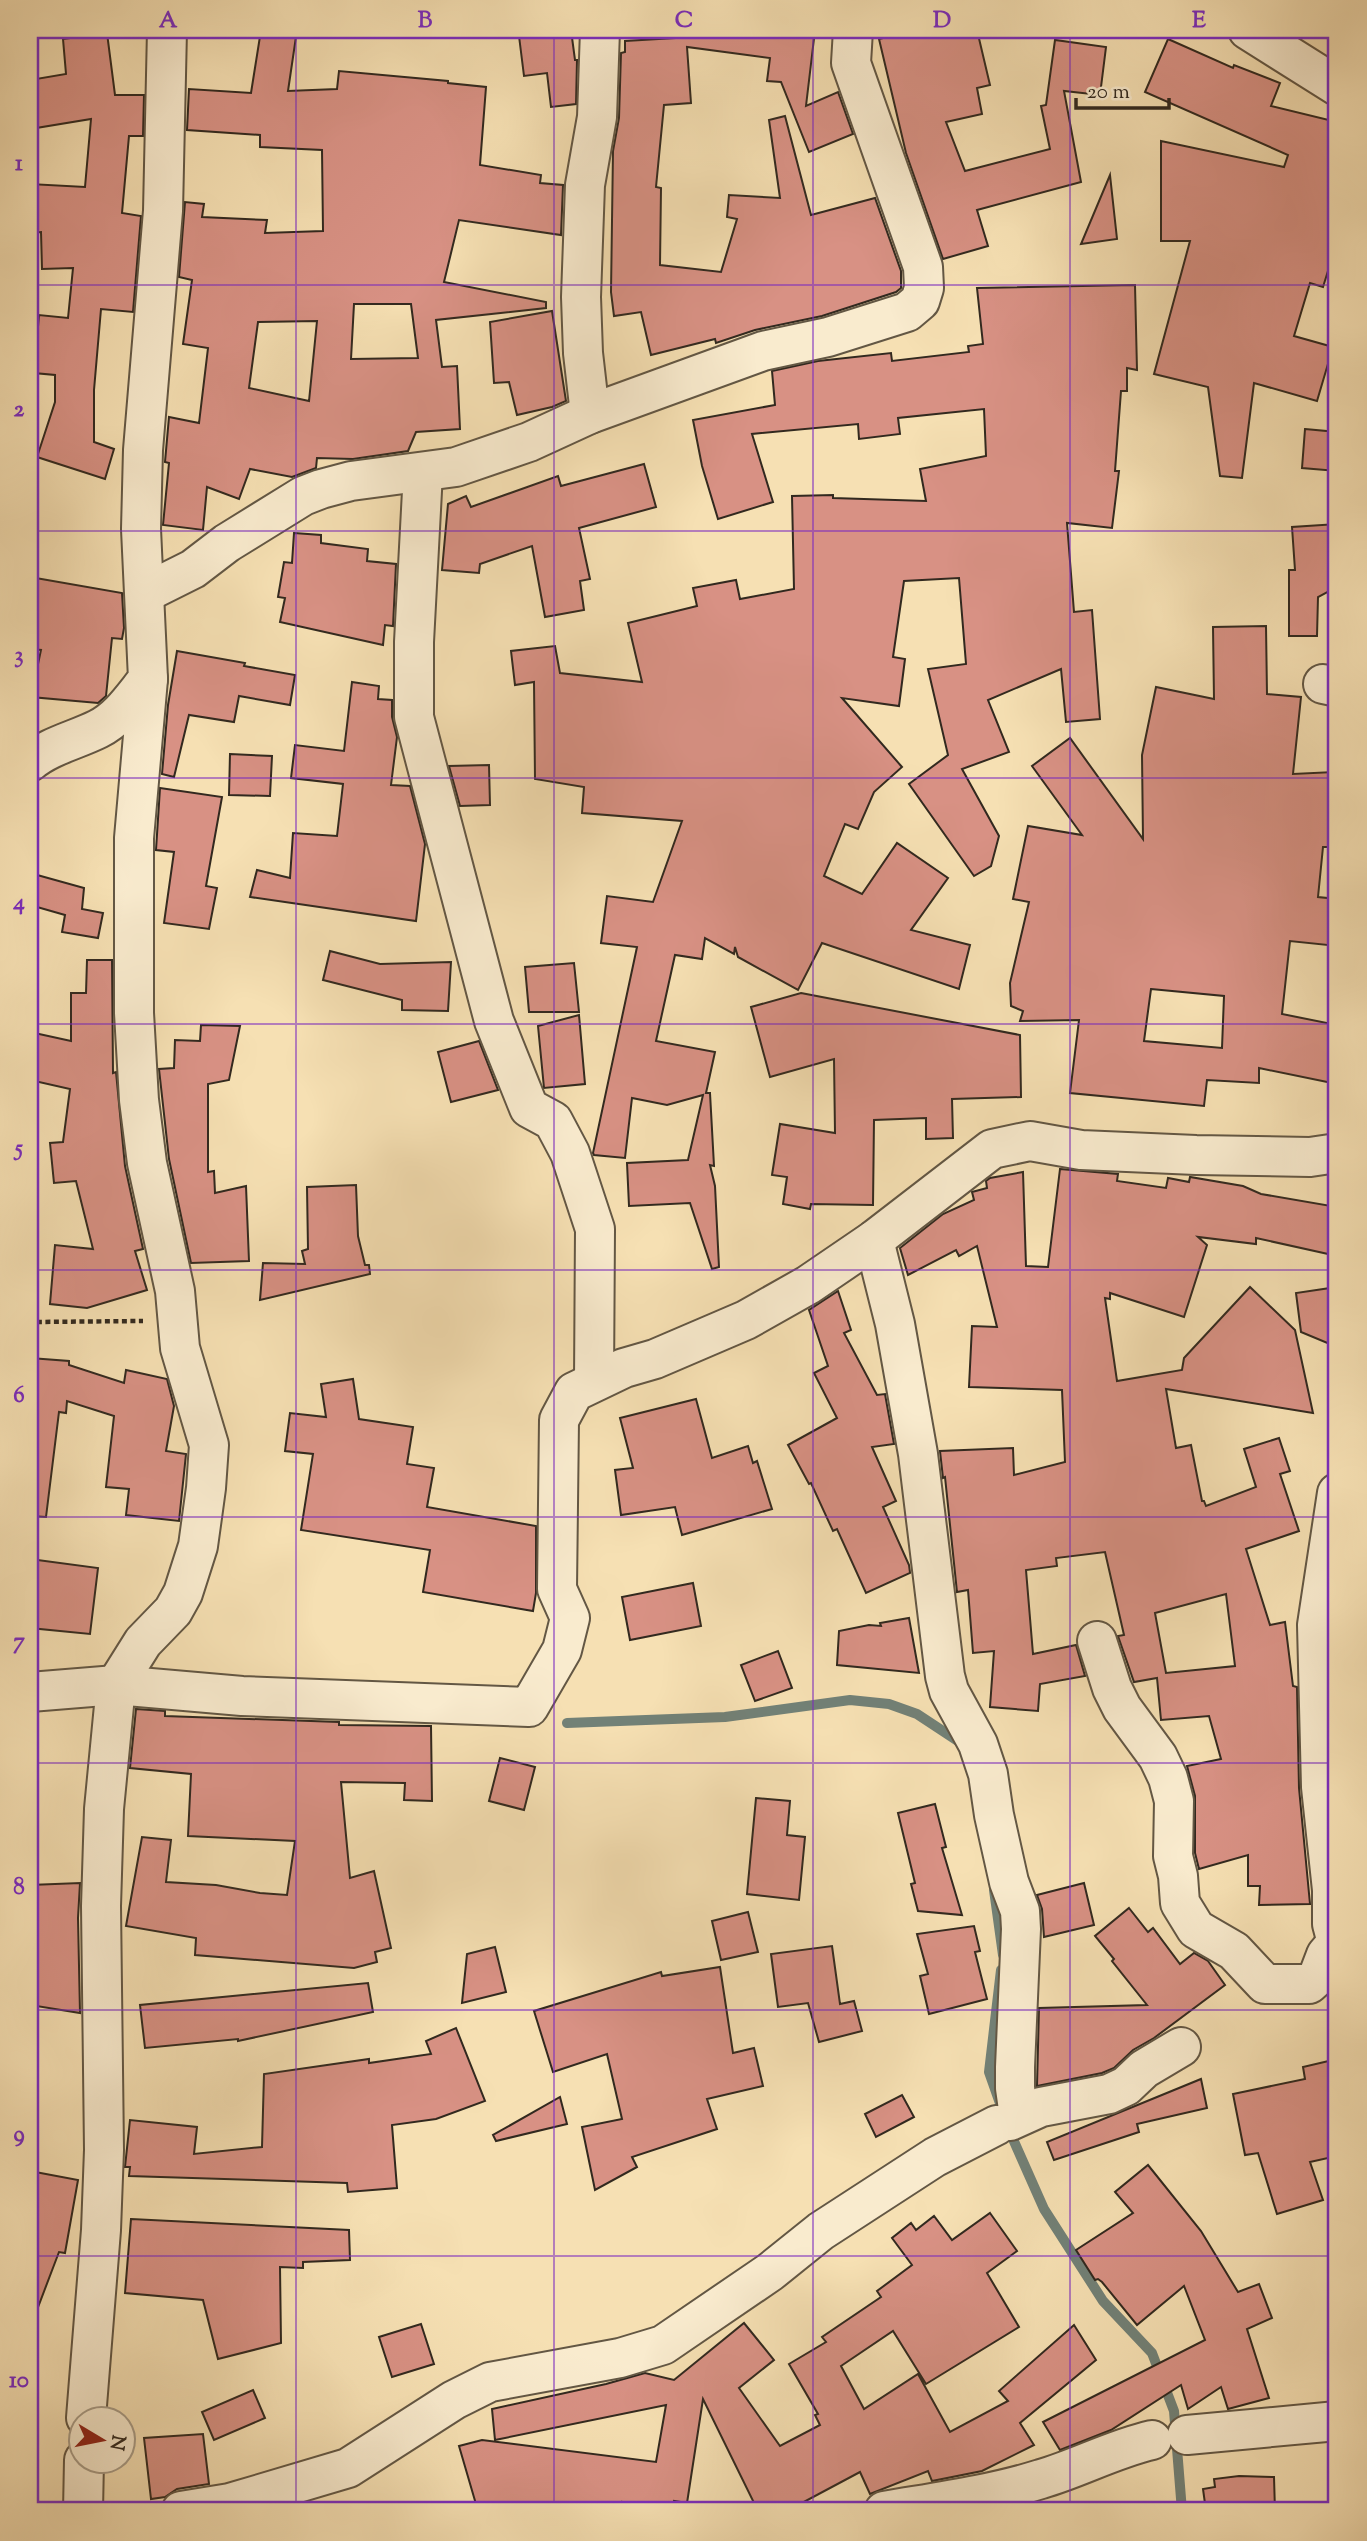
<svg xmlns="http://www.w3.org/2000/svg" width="1367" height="2541" font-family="'Sorts Mill Goudy',serif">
  <rect width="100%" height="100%" fill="#f6e0b3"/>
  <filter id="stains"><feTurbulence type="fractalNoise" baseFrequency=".00286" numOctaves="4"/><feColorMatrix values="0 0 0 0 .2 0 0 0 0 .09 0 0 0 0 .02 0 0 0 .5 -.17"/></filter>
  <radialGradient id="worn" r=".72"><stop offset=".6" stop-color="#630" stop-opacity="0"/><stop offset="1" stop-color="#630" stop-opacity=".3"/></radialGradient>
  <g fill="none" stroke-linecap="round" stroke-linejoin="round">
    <g stroke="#728177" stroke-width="10">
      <path d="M567,1723L725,1717L850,1700L889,1704L917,1714L961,1743"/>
      <path d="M994,1890L1003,1955"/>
      <path d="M1001,2106L989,2072L1001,1970"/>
      <path d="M1009,2130L1044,2209L1103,2301L1152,2353L1174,2411L1182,2511"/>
    </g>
  </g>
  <g fill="#d89184" stroke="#32291f" stroke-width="2" fill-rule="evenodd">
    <path d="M261,30H297L288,91L337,89L339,71L448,81V83L486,87L480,165L541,175L540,183L563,185L561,235L459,220L444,282L546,302V308L436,320L442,367L457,366L460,429L416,432L408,451L353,459L317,458L316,468L292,477L250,469L239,499L207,487L203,530L163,525L169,463L165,462L169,417L199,423L208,348L183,344L192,280L179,277L185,202L204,204L202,217L267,220L265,233L323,231L322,150L260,147V135L187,130L189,89L251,93ZM354,304H411L418,358L351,359ZM317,321L309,401L249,388L258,322Z"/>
    <path d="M571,30L575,60H577L576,104L551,107L547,73L524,76L519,36Z"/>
    <path d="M676,30H815L806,106L838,92L853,134L809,152L781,82L767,81L770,58L687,47L691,103L664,105L656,187L661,188L660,265L721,272L737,219L727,217L729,195L780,198L769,120L785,116L811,215L875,198L901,271V288L896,292L822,316L755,330L716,343L715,339L651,355L641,312L614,316L611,292L613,151L619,118L621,53L625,52V41L675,38Z"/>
    <path d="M916,30H977L990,85L977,88L982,114L946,122L965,171L1050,149L1041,106L1046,105L1055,40L1106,47L1100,95L1064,91L1081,182L977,210L988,246L943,259L906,153L879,39Z"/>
    <path d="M107,33L115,95H144L143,136H129L122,213L141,216L133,312L101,309L94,390V442L114,449L105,479L37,457L55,402V375L34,373L39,315L68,318L73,268L42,269L41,232L30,233V184L85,187L91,119L30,129V80L66,74L63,39Z"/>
    <path d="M1168,39L1233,68L1234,65L1280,83L1271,106L1337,122V242L1323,287L1310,283L1294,336L1333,347L1317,401L1254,383L1242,478L1220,476L1208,387L1154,374L1190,241H1161V141L1284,167L1288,155L1145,92Z"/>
    <path d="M1110,175L1117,239L1081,244Z"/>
    <path d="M1135,285L1137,370L1127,368V391H1121L1115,471H1119L1112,528L1067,523L1074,612L1092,610L1100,719L1066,722L1061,669L988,700L1009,752L962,769L999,836L991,866L974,876L909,784L948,755L928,669L966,664L959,578L904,581L893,657L905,659L899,706L842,698L902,767L874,792L858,829L845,824L824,876L862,894L897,843L948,878L911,930L970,945L959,989L822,943L798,990L738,957L735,947L734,954L705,938L702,959L675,955L656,1041L715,1052L706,1093H710L714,1166L710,1165L715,1186L719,1267L712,1269L690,1203L629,1206L627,1163L688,1160L703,1095L667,1105L632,1098L625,1158L594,1155L593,1153L637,947L601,943L607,896L653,902L682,821L582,813L584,787L535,779L534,682L515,685L511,651L555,646L560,673L642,682L628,623L697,606L693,588L736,580L740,599L794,589L792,496L833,495V498L926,501L920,469L986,456L984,409L898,418L900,434L859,439L858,424L752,434L773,502L718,519L702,466L693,420L775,405L772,371L818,361L891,353L892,361L969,352L968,346L983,344L977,288Z"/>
    <path d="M552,311L566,401L552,407L517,415L509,382L494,383L490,322Z"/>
    <path d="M1305,429L1337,432V471L1302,468Z"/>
    <path d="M644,464L656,507L579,528L590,579L580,581L584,610L545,617L532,546L480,564L479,573L442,570L448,504L466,496L471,507L558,476L561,486Z"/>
    <path d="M1337,524V587L1318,597L1317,636H1289V570H1295L1292,527Z"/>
    <path d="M294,533L321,535V543L368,549L367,561L396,564L393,626L385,625L383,645L280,622L285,598L278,597L284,562L292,563Z"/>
    <path d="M30,577L122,593L124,628L122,639L112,638L106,696L98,703L31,697L41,650L30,649Z"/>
    <path d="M1266,626L1267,694L1301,697L1293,774L1334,772L1337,847H1323L1318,897L1337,899V946L1290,941L1282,1014L1337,1025V1084L1259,1068V1083L1207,1080L1204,1106L1070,1093L1079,1020L1020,1021L1023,1011L1011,1006L1010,983L1029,902L1013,899L1028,826L1082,835L1032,766L1070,738L1143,839L1142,755L1156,687L1214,699L1213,627ZM1151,989L1224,996L1222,1048L1144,1041Z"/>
    <path d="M177,651L245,663L244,666L295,675L290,705L239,696L234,722L189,715L174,777L162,774L168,705Z"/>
    <path d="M352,682L379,686L378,699L392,700V717L397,737L391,785L410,786L425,844L416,921L250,897L257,870L290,878L293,833L337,836L343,784L291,778L295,745L344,751Z"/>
    <path d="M230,754L272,756L270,796L229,795Z"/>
    <path d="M489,765L490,805L460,806L449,766Z"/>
    <path d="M160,788L222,797L206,886L217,888L209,929L164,923L174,852L156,850Z"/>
    <path d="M30,873L84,888L82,909L103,913L98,938L62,932L65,915L30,905Z"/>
    <path d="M330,951L380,964L451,962L448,1011L402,1010V1000L323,980Z"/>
    <path d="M87,960H112L113,1073L116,1072L125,1166L143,1249L135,1251L147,1290L87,1308L50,1304L55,1245L93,1249L76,1181L54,1183L50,1143L63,1142L70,1089L30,1080V1032L71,1041V993H86Z"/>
    <path d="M574,963L579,1012H529L525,967Z"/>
    <path d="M801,993L1020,1035L1021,1097L952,1099L953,1138L926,1139V1118L874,1120L873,1205L811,1204L810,1209L783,1204L787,1177L772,1175L780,1124L835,1133L834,1059L770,1077L751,1007Z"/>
    <path d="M579,1015L585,1084L544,1088L538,1026Z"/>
    <path d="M201,1025L240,1026L229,1080L208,1084V1172L214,1171L215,1193L246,1186L249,1261L191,1263L169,1159L159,1069L174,1068L175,1040L200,1041Z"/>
    <path d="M479,1041L498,1090L451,1102L438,1052Z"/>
    <path d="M1060,1169L1118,1174L1117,1181L1166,1188L1168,1178L1189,1182L1190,1177L1243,1186L1261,1194L1337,1207V1256L1256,1238V1244L1198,1237L1207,1245L1184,1317L1110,1293V1299L1105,1298L1117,1381L1182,1370L1184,1358L1250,1287L1295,1330L1313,1413L1166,1389L1176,1448L1191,1445L1202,1501H1204L1206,1506L1256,1487L1244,1449L1279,1438L1290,1471L1280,1474L1299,1531L1246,1549L1270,1625L1285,1622L1293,1686L1297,1687L1299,1788L1310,1904L1259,1905L1260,1886H1248V1855L1199,1869L1195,1853V1796L1187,1766L1221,1759L1209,1716L1161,1720L1157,1678L1134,1682L1118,1636L1124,1635L1105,1552L1056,1558L1057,1566L1026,1570L1033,1654L1076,1645L1085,1676L1040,1684L1038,1711L990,1707L994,1651L973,1653L968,1590L957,1592L945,1477L943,1478L940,1451L1013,1448L1014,1475L1065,1462L1062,1390L969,1387L972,1326L997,1327L977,1246L959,1256L956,1250L908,1275L900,1248L943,1214L974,1200L972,1192L987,1188L986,1181L990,1178L1023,1172L1026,1266L1048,1267ZM1226,1594L1235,1666L1166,1673L1155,1613Z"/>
    <path d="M356,1185L358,1236L365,1265H369L370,1274L260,1300L263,1263L305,1264L302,1251L308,1249L307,1187Z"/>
    <path d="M1337,1287V1347L1301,1332L1296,1293Z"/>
    <path d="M838,1291L851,1330L844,1333L877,1395L885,1394L894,1444L872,1447L896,1501L883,1507L909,1565L910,1573L866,1593L837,1529L833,1531L811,1483L809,1484L788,1445L837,1418L814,1373L828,1366L809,1310Z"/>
    <path d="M30,1358L69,1361V1365L124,1383L126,1370L167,1379L174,1406L166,1451L186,1454L179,1521L126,1515L129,1489L106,1487L114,1416L67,1401L66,1413L59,1412L46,1517L30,1516Z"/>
    <path d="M353,1379L359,1419L413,1427L407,1464L434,1468L427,1507L536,1526V1593L533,1611L423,1592L430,1550L301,1530L313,1454L285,1451L290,1413L326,1417L321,1384Z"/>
    <path d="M696,1399L712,1458L748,1446L753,1463L757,1461L772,1509L682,1535L675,1507L621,1515L615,1470L633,1468L620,1418Z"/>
    <path d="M30,1559L98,1568L90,1634L30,1628Z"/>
    <path d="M693,1583L701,1626L630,1640L622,1597Z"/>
    <path d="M909,1618L919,1673L837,1665L839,1631L869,1625L881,1626L880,1623Z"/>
    <path d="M778,1651L792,1688L755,1701L741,1665Z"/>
    <path d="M136,1709L165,1711V1716L339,1722V1725L431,1726L432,1801L404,1800L405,1783L341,1782L350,1878L374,1871L391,1948L375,1952L377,1962L354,1968L195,1955L196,1938L126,1926L142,1837L171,1840L166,1882L216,1885L260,1893L287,1895L295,1841L188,1836L191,1774L130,1768Z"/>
    <path d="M500,1758L535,1767L524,1810L489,1801Z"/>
    <path d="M756,1798L790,1801L787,1835L805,1837L799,1900L747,1894Z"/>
    <path d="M935,1804L946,1847L942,1848L962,1915L918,1911L911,1884L915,1883L898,1813Z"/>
    <path d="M80,1883L78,1918L80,2013L30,2005V1885Z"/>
    <path d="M1084,1883L1094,1925L1044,1937L1042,1909L1037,1895Z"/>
    <path d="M1129,1908L1148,1932L1153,1928L1180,1964L1194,1953L1208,1961L1225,1985L1154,2038L1133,2050L1114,2068L1102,2073L1037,2086L1039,2008L1147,2005L1112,1961L1114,1959L1095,1936Z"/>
    <path d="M748,1912L758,1952L721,1960L712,1921Z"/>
    <path d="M974,1926L980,1951L975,1952L987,1999L929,2014L920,1976L928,1974L917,1934Z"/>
    <path d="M832,1946L840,2004L854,2001L862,2031L819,2042L808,2003L778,2007L771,1954Z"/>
    <path d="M495,1947L506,1992L462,2003L467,1954Z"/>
    <path d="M720,1967L733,2053L754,2048L763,2086L707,2099L717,2129L632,2157L637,2167L595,2190L582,2127L622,2119L607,2054L553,2072L534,2011L661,1972L662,1976Z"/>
    <path d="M368,1983L373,2012L238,2041V2039L145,2048L140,2005Z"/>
    <path d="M456,2028L485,2101L436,2119L392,2125L397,2188L348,2192L347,2183L129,2176L130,2167H125L130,2120L197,2127L194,2154L262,2147L264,2074L369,2059V2063L431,2054L426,2041Z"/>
    <path d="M1337,2059V2156L1310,2162L1323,2200L1277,2214L1258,2153L1245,2155L1233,2094L1305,2079L1303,2067Z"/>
    <path d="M1201,2079L1207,2108L1137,2124L1139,2132L1054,2160L1047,2142Z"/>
    <path d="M902,2095L914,2117L876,2137L865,2114Z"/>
    <path d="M560,2097L567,2124L496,2141L493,2135Z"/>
    <path d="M1148,2165L1201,2231L1238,2292L1259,2284L1272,2318L1247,2329L1269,2398L1228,2409L1221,2387L1188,2409L1181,2385L1111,2430L1060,2450L1043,2422L1205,2340L1184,2286L1137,2325L1102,2282L1098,2279L1095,2280L1076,2250L1133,2213L1115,2192Z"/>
    <path d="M30,2171L78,2180L65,2253L59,2252L32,2323L30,2322Z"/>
    <path d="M990,2213L1017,2251L987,2273L1019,2327L926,2384L893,2331L841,2366L864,2409L918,2374L950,2432L1008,2401L999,2391L1074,2325L1096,2360L1020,2423L1034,2445L982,2471L932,2481L928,2471L870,2494L860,2472L787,2511H758L703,2399L687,2503L674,2501L673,2509L622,2502V2511H478L459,2446L482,2440L656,2462L666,2405L495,2440L492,2409L606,2384L645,2373L674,2380L744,2323L774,2360L739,2388L780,2446L820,2425L815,2415L818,2414L789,2364L826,2342L822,2337L881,2297L877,2291L912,2265L892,2238L911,2223L916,2230L934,2216L952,2240Z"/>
    <path d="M131,2219L349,2230L350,2260L303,2262V2268L280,2267L281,2343L218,2359L203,2300L125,2293Z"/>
    <path d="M421,2324L434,2364L392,2377L379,2337Z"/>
    <path d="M253,2390L265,2418L214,2440L202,2412Z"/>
    <path d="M203,2434L209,2484L177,2489L165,2497L151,2499L144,2438Z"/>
    <path d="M1239,2476L1274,2477L1275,2511H1206L1203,2489L1215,2487L1214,2479Z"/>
  </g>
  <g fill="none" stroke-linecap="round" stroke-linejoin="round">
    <g stroke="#635744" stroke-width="42">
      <g id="minor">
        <path d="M1248,30L1337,86"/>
        <path d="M590,414L583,353L581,297L585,185L597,117L600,30"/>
        <path d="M423,472L414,642V717L494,1021L529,1108L553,1121L570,1153L595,1229L594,1381"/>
        <path d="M145,593L193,569L227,543L303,496L321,489L351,481L456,467L529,442L590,414L763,351L828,337L907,312L920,301L924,288L923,267L851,63L853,30"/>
        <path d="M1323,684L1337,687"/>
        <path d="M30,762C49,746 76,740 98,729C120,718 133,697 148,679L141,529L143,450L163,211L167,30"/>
        <path d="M874,1240L895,1324L918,1454L945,1676L949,1691L978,1744L988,1774L994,1815L1009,1882L1020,1911L1021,1929L1015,2067V2088L1019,2116"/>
        <path d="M1337,1493L1317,1625L1321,1787L1332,1890V1924L1337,1943"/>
        <path d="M1097,1641L1112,1688L1122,1708L1158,1757L1168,1778L1174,1801L1173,1856L1178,1876L1180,1903L1196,1929L1234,1951L1265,1984H1309L1318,1976L1326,1955L1337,1942"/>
        <path d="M30,1692L116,1685L242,1696L529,1707L562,1650L570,1618L557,1589L559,1420L574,1392L624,1368L655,1359L746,1320L808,1285L874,1240L992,1149L1030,1141L1081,1150L1196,1155L1310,1157L1337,1153"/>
        <path d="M1010,2121L1041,2107L1109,2094L1126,2086L1144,2069L1181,2047"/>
        <path d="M86,2418L101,2230L104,2150L101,1906L104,1809L116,1685L143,1642L173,1611L183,1593L198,1546L206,1488L209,1445L180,1348L175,1291L147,1163L139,1100L134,1013V838L148,679"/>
        <path d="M1187,2435L1337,2421"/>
        <path d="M83,2511L84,2460"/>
        <path d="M181,2511L230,2503L348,2468L454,2400L490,2382L620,2358L663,2345L770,2272L821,2231L935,2157L997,2125"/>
        <path d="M884,2511C936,2502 990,2495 1041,2479C1079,2468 1113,2449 1152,2440"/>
      </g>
    </g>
    <path stroke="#32291f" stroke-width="4.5" stroke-dasharray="5 3.5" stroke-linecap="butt" d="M30,1325L32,1322L143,1321"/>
    <use href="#minor" stroke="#f9ebce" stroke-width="38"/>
  </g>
  <path fill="none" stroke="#7b2cbf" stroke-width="2" stroke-opacity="0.55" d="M296,30V2511M554,30V2511M813,30V2511M1070,30V2511M30,285H1337M30,531H1337M30,778H1337M30,1024H1337M30,1270H1337M30,1517H1337M30,1763H1337M30,2010H1337M30,2256H1337"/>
  <rect width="1367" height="2541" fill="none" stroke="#f6e0b3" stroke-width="77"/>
  <g transform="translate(102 2440) rotate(100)"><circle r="33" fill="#f9ebce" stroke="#a99d88" stroke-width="2"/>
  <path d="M0-5L12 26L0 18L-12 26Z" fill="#8f2418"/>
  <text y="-10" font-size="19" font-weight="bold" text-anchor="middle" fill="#32291f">N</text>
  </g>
  <path d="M1076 98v10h93v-10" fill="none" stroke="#32291f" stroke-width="3.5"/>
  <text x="1087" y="98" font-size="21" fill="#32291f" stroke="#f9ebce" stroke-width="5" paint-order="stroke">20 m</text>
  <rect x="38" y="38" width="1290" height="2464" fill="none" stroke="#7b2cbf" stroke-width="2.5"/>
  <g font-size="23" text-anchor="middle" font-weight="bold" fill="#7b2cbf">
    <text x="168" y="27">A</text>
    <text x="425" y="27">B</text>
    <text x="684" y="27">C</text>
    <text x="942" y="27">D</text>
    <text x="1199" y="27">E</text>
    <text x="19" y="170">1</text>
    <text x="19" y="416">2</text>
    <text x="19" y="662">3</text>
    <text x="19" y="909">4</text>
    <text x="19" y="1155">5</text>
    <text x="19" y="1402">6</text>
    <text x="19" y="1648">7</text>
    <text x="19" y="1894">8</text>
    <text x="19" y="2141">9</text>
    <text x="19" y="2387">10</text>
  </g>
  <rect width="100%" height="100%" filter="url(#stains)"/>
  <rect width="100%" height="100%" fill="url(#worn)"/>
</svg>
